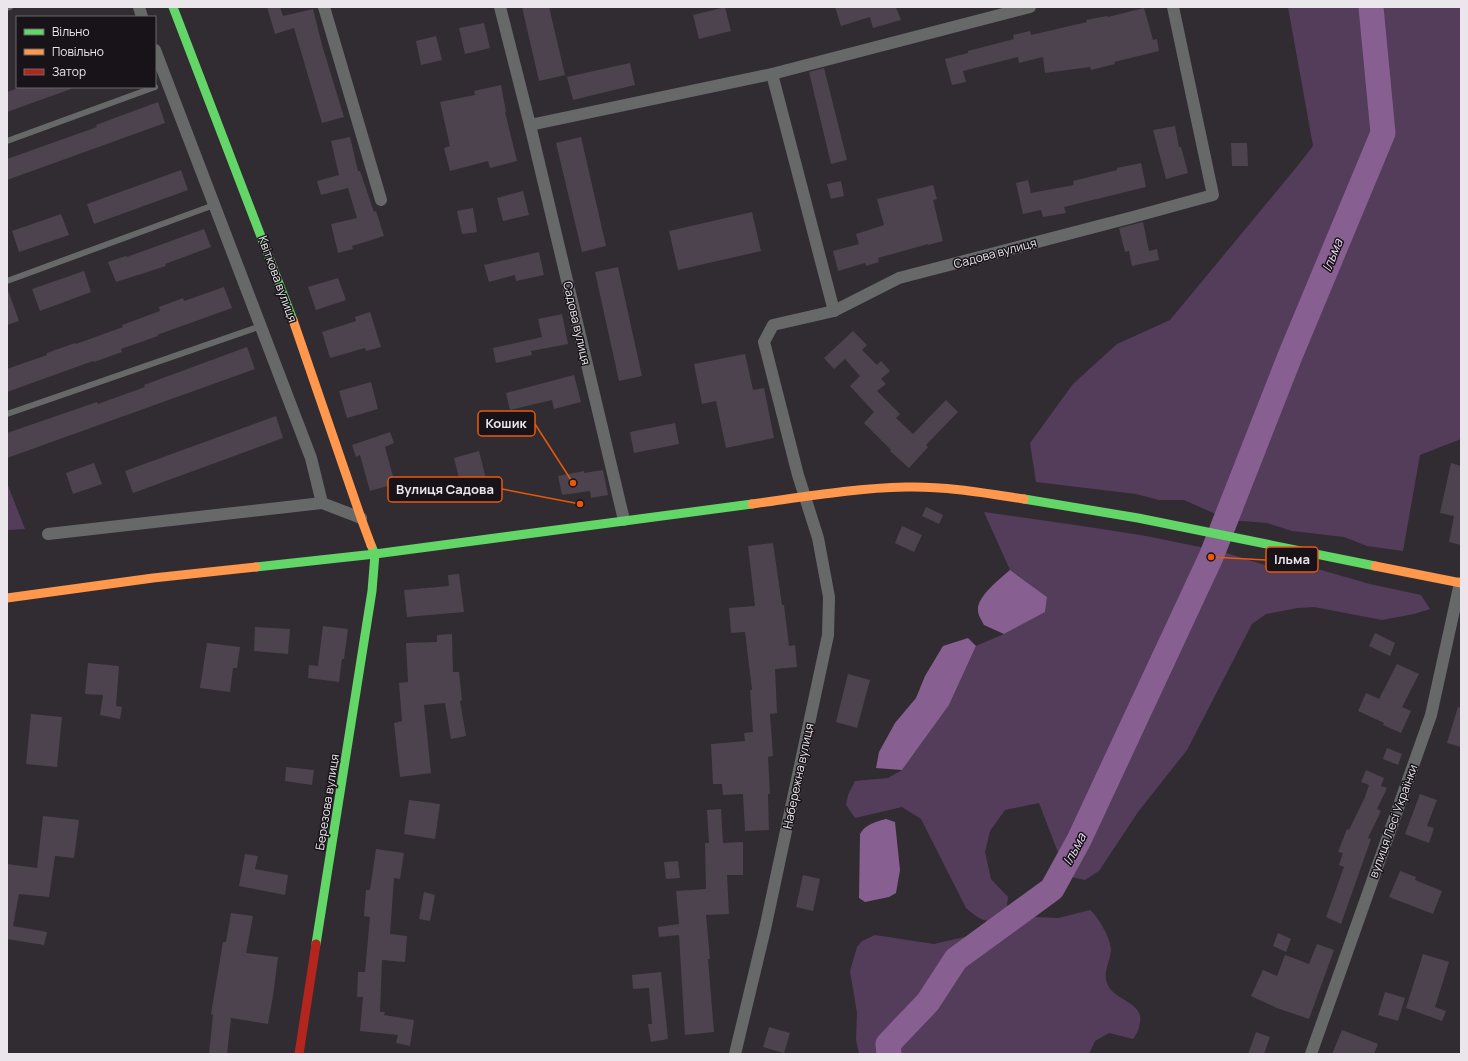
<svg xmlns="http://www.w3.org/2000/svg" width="1468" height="1061" font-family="Manrope,sans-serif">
  <rect width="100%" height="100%" fill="#312c31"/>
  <g fill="#543c5b">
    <path d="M1288,7H1461V439L1420,455L1403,551L1367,546L1344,537L1292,531L1267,523L1229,520L1184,500H1159L1136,494L1036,482L1030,443L1073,384L1117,344L1170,320L1295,169L1313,146Z"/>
    <path d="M7,483L25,529L7,530Z"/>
    <path d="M984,512L1089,527L1146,536L1220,551L1268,566L1321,570L1370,584L1421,595L1430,609L1414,614L1382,620L1314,607L1298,608L1266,614L1252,624L1187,750L1138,812L1099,871L1085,880L1067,876L1039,803L1005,810L990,831L985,852L991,879L1008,897L1006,914C987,925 983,922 966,908L921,819L902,807L855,818L846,805L848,795L855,781L888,778L902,770L949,705L976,646L1004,634L1045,611L1047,597L1010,570Z"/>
    <path d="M1090,910C1098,916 1111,939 1111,950C1110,962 1103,971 1107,983C1112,1000 1144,1002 1140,1022C1139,1030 1137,1033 1133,1039L1109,1033L1095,1041L1089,1054H859L856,1039L857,1013L850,971L857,947L862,941L875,935L934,944L1020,924L1035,917L1058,918Z"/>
  </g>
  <g fill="#875f91">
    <path d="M1010,570L1047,597L1045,612L1004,634L984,625C982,621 978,615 978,611C976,597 1001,578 1010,570Z"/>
    <path d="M968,638L976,646L949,705L902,770L876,768L879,752L895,723L916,698L925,676L943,646Z"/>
    <path d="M886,819L895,822L900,870L896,893L889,897L865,902L859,898L860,834C866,824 875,822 886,819Z"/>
  </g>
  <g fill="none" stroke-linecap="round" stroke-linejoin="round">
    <path stroke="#875f91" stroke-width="25" d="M889,1054L888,1044L928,1002L956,959L1052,889L1079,840L1211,557L1290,356L1383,133L1371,7"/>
  </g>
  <g fill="#4c434e">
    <path d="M267,7H280L283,16L313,9L322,45L344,117L322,123L294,28L275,34Z"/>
    <path d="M522,7H549L565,75L539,81Z"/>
    <path d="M725,7L731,31L699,39L693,15Z"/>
    <path d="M835,7H896L901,20L873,28L870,17L841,26Z"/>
    <path d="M1144,8L1153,40L1157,39L1159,51L1114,62L1115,64L1091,70L1090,67L1045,73L1043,57L1019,63L1018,57L963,71L966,82L952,85L945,59L968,53V51L1014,39L1013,35L1030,31L1031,35L1087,22L1086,20L1107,16L1108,17Z"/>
    <path d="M484,23L490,48L465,54L459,28Z"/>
    <path d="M436,36L442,60L421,65L416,41Z"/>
    <path d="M630,63L635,85L573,100L567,77Z"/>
    <path d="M824,68L847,160L831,164L809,72Z"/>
    <path d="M501,85L506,112H505L517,161L490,168L488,161L450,171L444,148L450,146L440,102L475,95L474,91Z"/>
    <path d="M21,87H71V89L7,112V92Z"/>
    <path d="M158,102L165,123L7,180V159L97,127L96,125Z"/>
    <path d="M1175,126L1179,147H1181L1188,173L1166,179L1153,130Z"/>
    <path d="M350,137L358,171H360L374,212L376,211L384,236L352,246L353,249L338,253L331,224L357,218L348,188L321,195L317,181L339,175L331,141Z"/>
    <path d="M581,137L606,246L582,252L556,143Z"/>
    <path d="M1231,143H1247L1248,166H1232Z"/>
    <path d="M1141,163L1146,187L1064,207L1066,213L1043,217L1041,210L1023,214L1016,183L1028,180L1031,193L1074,185L1073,181L1117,170V168Z"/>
    <path d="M181,170L188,190L94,224L87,204Z"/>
    <path d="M841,181L844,196L831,199L827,184Z"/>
    <path d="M933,185L937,199L933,200L943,241L928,245V244L878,258L879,262L866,266L865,263L838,271L833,251L859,244L856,234L884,225L877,199Z"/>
    <path d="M523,191L529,215L503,221L497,198Z"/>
    <path d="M473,208L477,232L462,234L457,211Z"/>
    <path d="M752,212L761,251L678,270L669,231Z"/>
    <path d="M61,214L69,235L19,252L12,231Z"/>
    <path d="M1143,222L1149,251L1157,249L1159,260L1132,266L1129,251L1125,252L1119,228Z"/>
    <path d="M204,229L211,247L165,264L166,266L116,282L108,262L126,256L127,257Z"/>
    <path d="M539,252L544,275L516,281L515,275L489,282L484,265Z"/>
    <path d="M618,267L642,376L619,381L595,272Z"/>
    <path d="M84,271L91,292L40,311L32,289Z"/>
    <path d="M338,278L346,300L316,310L308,287Z"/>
    <path d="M224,287L232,308L157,335L158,336L121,349L122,352L94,362L93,361L7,392V369L47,355V353L75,343L76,344L123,327L122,325L160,311L159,307L183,298L184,301Z"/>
    <path d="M7,290H8L19,321L7,325Z"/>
    <path d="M370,312L381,347L366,351L365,348L330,358L322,332L356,321L355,317Z"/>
    <path d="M562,314L568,344L531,351L532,355L496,363L493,348L542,337L538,319Z"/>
    <path d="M853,331L867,345L862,350L877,365L881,361L890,371L881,379L886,384L877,391L900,414L896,418L913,434L946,400L958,412L926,445L928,447L909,468L890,451L891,450L864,423L874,412L850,386L860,376L845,359L834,369L824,358Z"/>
    <path d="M247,347L255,369L7,458V433L97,402L98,404L145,387L144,385Z"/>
    <path d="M745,354L753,390L764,388L774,438L726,448L716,401L702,404L694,364Z"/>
    <path d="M574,375L581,402L554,409L552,400L510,410L506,393Z"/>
    <path d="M371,382L378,409L347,418L339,391Z"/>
    <path d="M276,416L283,438L133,493L125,471Z"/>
    <path d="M675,423L679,444L634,453L630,432Z"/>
    <path d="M390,432L394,443L385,447L395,484L370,491L360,455L356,457L352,445Z"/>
    <path d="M479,451L489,491L464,498L454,458Z"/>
    <path d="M94,463L102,484L73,494L66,473Z"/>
    <path d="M1451,463L1461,466V545L1449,542L1454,516L1440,513Z"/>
    <path d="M603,470L608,495L591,498L590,491L562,495L558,476L584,471V473Z"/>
    <path d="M926,507L943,515L939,524L922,516Z"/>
    <path d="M902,526L922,535L914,552L895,543Z"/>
    <path d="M773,543L782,605H784L789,646L795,645L797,667L775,669L777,713L770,714L773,756L768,757L770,794H768L769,830L745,831L743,794L723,795L722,784H713L711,744L745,741L744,733L753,732L750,690H752L745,632L731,633L729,608L755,606L748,546Z"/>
    <path d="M459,574L464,612L407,617L404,590L449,586L448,575Z"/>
    <path d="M323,626L348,629L344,659H342L339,682L308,678L309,665L318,666Z"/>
    <path d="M255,627L290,629L288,654L254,651Z"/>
    <path d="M1375,633L1395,643L1390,656L1369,646Z"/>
    <path d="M452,634L453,672H459L462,700L460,701L466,736L451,739L445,703L424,705L431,773L400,777L394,723L402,721L399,683L408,682L406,643L437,642V635Z"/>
    <path d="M207,643L240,647L237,668H233L230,692L200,688Z"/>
    <path d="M88,663L119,666L116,706L122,707L120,719L100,715L103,695L85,694Z"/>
    <path d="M1397,664L1419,674L1402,707L1411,711L1401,733L1383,725L1384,723L1358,711L1366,693L1379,699Z"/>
    <path d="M848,674L870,680L857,728L836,722Z"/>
    <path d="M1458,707L1461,708V747L1447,743Z"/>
    <path d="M31,714L62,717L57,767L26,764Z"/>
    <path d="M1387,748L1402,754L1398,765L1383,759Z"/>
    <path d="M286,767L314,770L312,785L285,781Z"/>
    <path d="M1366,770L1384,778L1381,786L1387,788L1377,809L1381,811L1368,838L1371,839L1341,924L1326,917L1344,867L1339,865L1343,853L1338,852L1347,829L1349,830L1365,797L1369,785L1361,782Z"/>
    <path d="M1420,794L1437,800L1427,826L1434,828L1429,843L1405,834Z"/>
    <path d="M409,800L440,804L435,839L404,834Z"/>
    <path d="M721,809L723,843L743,842V875H727L729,914L706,915L710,959H708L714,1032L685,1035L679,935L659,937L658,927L679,924L676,891L706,889L705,843H709L707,810Z"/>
    <path d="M43,816L79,820L74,858L55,856L49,897L19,894L13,926L47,932L44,945L7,939V864L37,868Z"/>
    <path d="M376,849L404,853L400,879L394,878L390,934L407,936L405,962L382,960L380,1012H385L384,1015L414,1020L410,1046L396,1043L398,1035L360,1031L363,997H357L358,972H365L370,917L364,916L366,890H370Z"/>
    <path d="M245,854L258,856L255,869L288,875L285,895L239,886Z"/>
    <path d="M678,861L680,878L666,879L664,862Z"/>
    <path d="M1400,871L1416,877L1415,880L1442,891L1433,914L1389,897Z"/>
    <path d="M803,875L820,879L813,911L796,907Z"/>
    <path d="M424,892L435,895L430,921L419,919Z"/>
    <path d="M231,913L253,916L246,953L278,957L273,996L268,1024L231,1018L227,1054H209L213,1015L211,1014L223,942H226Z"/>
    <path d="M1278,933L1291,939L1286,952L1273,946Z"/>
    <path d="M1317,944L1334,950L1309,1019L1277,1008L1251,996L1263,970L1277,976L1285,955L1309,964Z"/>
    <path d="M1423,954L1449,962L1435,1007L1446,1011L1442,1021L1406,1008Z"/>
    <path d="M661,972L668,1039L651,1042L648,1024H652L649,988L633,989L632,975Z"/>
    <path d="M1385,992L1405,998L1398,1021L1378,1015Z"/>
    <path d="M769,1027L790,1033L784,1053L763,1047Z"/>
    <path d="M1342,1030L1378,1044L1374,1054H1332Z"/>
    <path d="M1256,1032L1270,1037L1264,1054H1248Z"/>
  </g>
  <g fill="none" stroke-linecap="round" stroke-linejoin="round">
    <g stroke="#676868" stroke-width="6">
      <path d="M7,8L10,7"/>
      <path d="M7,141L155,87"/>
      <path d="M7,281L214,205"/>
      <path d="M7,414L261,326"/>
    </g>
    <g stroke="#676868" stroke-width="12">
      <path d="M139,7L142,17"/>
      <path d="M324,7L381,200"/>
      <path d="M500,7L530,125L624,520"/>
      <path d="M155,50L311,458L322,503"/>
      <path d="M772,74L834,311L899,278L1133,217L1213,195L1173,7"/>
      <path d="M530,125L772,74L1030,7"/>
      <path d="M48,534L322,503L361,518"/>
      <path d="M735,1054L765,929L828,635L829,597L818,538L798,475L764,342L773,325L834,311"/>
      <path d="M1311,1054L1431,715L1460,583"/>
    </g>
    <g stroke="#63d668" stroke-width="9">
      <path d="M173,7L293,320"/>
      <path d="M1024,499L1138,518L1375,566"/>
      <path d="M256,567L375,554L752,504"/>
      <path d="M316,944L372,591L375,554L371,545"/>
    </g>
    <g stroke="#ff974d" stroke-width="9">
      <path d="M293,320L361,518L371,545"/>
      <path d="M752,504C803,497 854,488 906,487C945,486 985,493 1024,499"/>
      <path d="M1375,566L1461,583"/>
      <path d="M7,598L153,578L256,567"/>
    </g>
    <path stroke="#b3261e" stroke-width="9" d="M299,1054L316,944"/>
  </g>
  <g text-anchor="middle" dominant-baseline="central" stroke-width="3" stroke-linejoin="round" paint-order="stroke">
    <g font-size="12" fill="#ebe5ec" stroke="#171318">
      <text transform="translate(995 253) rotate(-15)">Садова вулиця</text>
      <text transform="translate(278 279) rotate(70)">Квіткова вулиця</text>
      <text transform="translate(577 323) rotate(77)">Садова вулиця</text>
      <text transform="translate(798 776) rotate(-78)">Набережна вулиця</text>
      <text transform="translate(327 802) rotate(-81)">Березова вулиця</text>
      <text transform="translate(1393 821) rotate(-70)">вулиця Лесі Українки</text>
    </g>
    <g font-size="13" font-style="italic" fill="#f1d8f7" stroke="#171318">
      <text transform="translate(1332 255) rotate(-68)">Ільма</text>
      <text transform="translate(1074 849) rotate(-62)">Ільма</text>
    </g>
  </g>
  <path fill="none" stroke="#e8590c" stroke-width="1.5" d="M573 483L535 424M580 504L502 489M1211 557L1266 560"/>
  <g fill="#e8590c" stroke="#171318" stroke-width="1.5">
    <circle cx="573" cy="483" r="4"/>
    <circle cx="580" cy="504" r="4"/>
    <circle cx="1211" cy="557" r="4"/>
  </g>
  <g fill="#171318" stroke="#e8590c" stroke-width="1.5">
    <rect x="478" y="411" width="57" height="25" rx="4"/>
    <rect x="388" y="477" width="114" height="25" rx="4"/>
    <rect x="1266" y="547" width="52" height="25" rx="4"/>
  </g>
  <g font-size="13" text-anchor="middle" font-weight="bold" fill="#ebe5ec">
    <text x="506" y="428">Кошик</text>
    <text x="445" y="494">Вулиця Садова</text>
    <text x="1292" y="564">Ільма</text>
  </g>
  <rect width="1468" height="1061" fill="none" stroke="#ebe5ec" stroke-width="16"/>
  <rect x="16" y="16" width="140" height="72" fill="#171318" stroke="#6c676d"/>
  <rect x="24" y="29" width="20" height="6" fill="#63d668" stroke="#6c676d"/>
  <text x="52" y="36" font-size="12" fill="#ebe5ec">Вільно</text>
  <rect x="24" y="49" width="20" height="6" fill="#ff974d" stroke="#6c676d"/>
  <text x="52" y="56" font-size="12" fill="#ebe5ec">Повільно</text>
  <rect x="24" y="69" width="20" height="6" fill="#b3261e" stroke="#6c676d"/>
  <text x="52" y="76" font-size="12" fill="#ebe5ec">Затор</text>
</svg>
